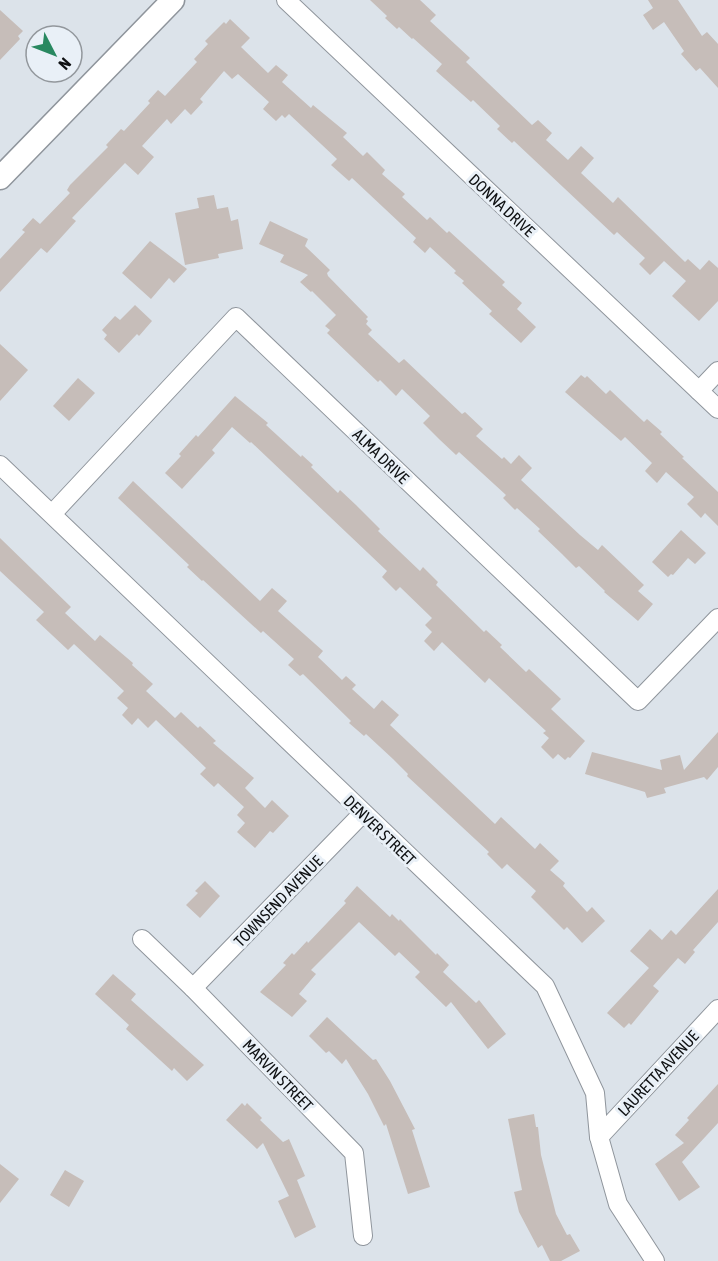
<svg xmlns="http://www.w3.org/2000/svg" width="718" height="1261" font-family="'Asap Condensed',sans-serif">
  <rect width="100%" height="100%" fill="#dce3ea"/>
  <g fill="#c6bdb9">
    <path d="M370,0H420L436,15L430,21L470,58L466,62L532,125L538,120L552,133L546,140L568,160L581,146L594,158L581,173L613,203L618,197L685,262L688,259L700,270L709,260L718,268V301L699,321L672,296L686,281L664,261L650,275L639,264L645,258L617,232L614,235L514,141L512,143L497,129L500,126L473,100L471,102L436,71L442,64L413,38L412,39L399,27L397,29L385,18L387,16Z"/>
    <path d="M648,0H678L702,36L707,32L718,44V88L700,68L696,71L681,54L684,51L664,22L653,30L643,15L653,8Z"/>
    <path d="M0,10L23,31L18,36L20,39L0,60Z"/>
    <path d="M230,19L250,38L241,47L268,73L276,65L288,75L282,82L311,108L313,105L347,133L343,137L363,156L367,152L385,170L382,174L405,194L402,197L427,220L430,217L447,233L449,231L505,282L502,285L522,303L517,309L536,327L521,343L489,314L492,311L462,283L464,281L454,273L456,271L430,247L425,253L413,242L416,238L352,178L349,181L331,165L337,159L289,114L285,118L282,115L276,121L263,109L269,102L238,74L232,79L224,71L200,99L203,102L191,115L185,109L171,124L167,119L142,146L154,157L138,175L125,163L72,218L76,221L47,253L41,248L0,292V259L25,232L22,230L33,218L40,224L70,193L67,190L70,185L108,147L106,145L121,129L124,131L150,103L148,101L158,90L165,96L197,62L194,59L208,44L205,41L224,22L226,24Z"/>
    <path d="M214,195L217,209L228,207L231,221L238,219L243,249L218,254L219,258L185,265L175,213L199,208L197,198Z"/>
    <path d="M270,221L308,239L305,246L330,270L327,273L328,276L368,317L366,319L368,321L366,324L372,330L368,334L399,363L404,359L462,414L465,412L483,429L476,436L502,459L504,457L511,464L519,455L532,468L521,480L580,535L598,550L602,545L644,585L638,591L653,604L638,621L604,592L605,591L579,566L576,568L562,554L538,531L540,529L517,508L515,510L503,498L506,495L459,452L456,455L439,439L423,423L430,416L402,389L396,396L380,380L378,382L327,333L330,330L325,326L336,315L312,291L311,292L300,282L308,275L280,262L284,255L259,244Z"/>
    <path d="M150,241L187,269L174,283L169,278L151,299L122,273Z"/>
    <path d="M135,305L152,321L139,336L137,334L119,353L104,339L107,335L102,330L115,316L120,320Z"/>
    <path d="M0,344L28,370L0,401Z"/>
    <path d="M581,375L585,378L587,376L606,394L610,390L644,422L647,419L662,432L660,434L684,457L682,458L718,492V526L705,513L701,518L687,504L694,497L666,472L657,483L645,471L652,463L625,437L621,441L565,392Z"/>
    <path d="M78,378L95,393L69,421L53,406Z"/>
    <path d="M235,396L268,423L266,425L301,457L302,455L313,465L311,467L338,493L340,490L356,505L380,529L378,531L420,571L423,567L438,582L436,585L484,632L486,630L502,645L500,647L526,672L529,669L561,699L551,709L585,741L570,758L568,757L565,760L558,754L553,759L541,747L549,738L543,733L546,731L489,678L485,683L442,642L434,651L424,641L432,632L425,625L432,618L400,587L396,591L382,577L387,571L251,442L250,443L232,427L212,450L215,453L182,489L165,473L181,456L179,454L196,435L198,437Z"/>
    <path d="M133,481L260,601L272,588L287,601L278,611L323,651L318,657L342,680L346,676L356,685L352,689L374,709L382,700L399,715L390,725L495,824L501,817L535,849L540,843L559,861L550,870L565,883L563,886L587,912L592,907L605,921L582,943L567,927L564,930L531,897L536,891L507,864L502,869L487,854L489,852L407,776L408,774L393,759L366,734L364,736L349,723L351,721L303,674L300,676L288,665L294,659L263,631L261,633L203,580L202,581L187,567L189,565L118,498Z"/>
    <path d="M681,530L706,553L695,564L688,558L673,575L671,574L668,577L652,562Z"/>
    <path d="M0,538L71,607L65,613L95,641L100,635L133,663L132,665L153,684L146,691L175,718L181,712L198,728L200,726L216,741L213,743L254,778L245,788L265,808L272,800L289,816L273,833L270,831L255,848L237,832L245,823L237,815L244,807L218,783L214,787L200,774L206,768L156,720L148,728L138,718L132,725L122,715L128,708L117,698L124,691L74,644L68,650L36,620L44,612L0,571Z"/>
    <path d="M718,732V767L707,780L704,777L664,788L666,793L647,798L645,792L585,774L592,752L662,770L660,760L680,755L684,770Z"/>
    <path d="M205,881L220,896L200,918L186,905L198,893L195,891Z"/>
    <path d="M357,886L390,917L392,914L399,921L400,919L436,955L437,953L449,965L443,972L476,1003L479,1000L506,1034L488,1049L451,1002L446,1007L415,977L420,972L399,952L395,956L359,922L311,970L316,974L299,994L307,1001L292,1017L260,992L286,965L283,963L292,953L294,955L307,941L308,943L346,903L344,901Z"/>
    <path d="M718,889V922L693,950L695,952L685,964L678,958L653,986L659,991L631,1025L629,1023L624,1028L607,1013L649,968L630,951L650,929L662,940L671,930L676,935Z"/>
    <path d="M113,974L136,994L131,1000L204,1065L187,1081L174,1068L172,1071L126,1029L129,1025L95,994Z"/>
    <path d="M327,1017L373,1060L376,1059L390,1081L415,1129L412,1130L430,1187L408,1194L386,1124L384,1126L368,1094L346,1059L342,1064L329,1051L326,1053L309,1036Z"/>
    <path d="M718,1084V1123L682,1162L700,1187L679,1201L655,1164L684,1143L675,1135L689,1120L687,1118Z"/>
    <path d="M242,1103L245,1106L247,1103L262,1118L260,1120L283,1142L289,1139L305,1176L297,1180L316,1227L295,1238L278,1201L289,1196L263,1143L257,1149L226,1120Z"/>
    <path d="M534,1114L536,1127H538L541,1155L556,1214L567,1235L570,1234L580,1251L561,1261H550L542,1245L538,1248L519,1212L514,1192L522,1190L508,1119Z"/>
    <path d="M0,1164L19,1179L0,1203Z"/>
    <path d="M65,1170L84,1181L69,1207L50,1195Z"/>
  </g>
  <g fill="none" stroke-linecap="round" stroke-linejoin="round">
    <g stroke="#8f959c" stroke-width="20">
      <g id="minor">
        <path d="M286,0L718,409"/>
        <path d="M699,391L718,371"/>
        <path d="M0,465L545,986L595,1093L599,1137L618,1204L655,1261"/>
        <path d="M52,514L236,317L638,701L718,618"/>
        <path d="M142,939L193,988L354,1153L363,1236"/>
        <path d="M193,988L363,813"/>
        <path d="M599,1137L718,1009"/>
      </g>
    </g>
    <g stroke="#8f959c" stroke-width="25">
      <path id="tertiary" d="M0,178L173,0"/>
    </g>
    <use href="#minor" stroke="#fff" stroke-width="18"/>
    <use href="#tertiary" stroke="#fff" stroke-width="22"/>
  </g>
  <g text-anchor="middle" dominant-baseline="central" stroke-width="6" stroke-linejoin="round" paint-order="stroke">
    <g font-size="16" fill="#0f1113" stroke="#e9f0f7">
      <text transform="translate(502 205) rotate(43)">DONNA DRIVE</text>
      <text transform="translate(381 456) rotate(44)">ALMA DRIVE</text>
      <text transform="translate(380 830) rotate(44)">DENVER STREET</text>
      <text transform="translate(278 901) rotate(-46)">TOWNSEND AVENUE</text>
      <text transform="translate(658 1073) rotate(-47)">LAURETTA AVENUE</text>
      <text transform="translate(278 1075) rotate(46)">MARVIN STREET</text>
    </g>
  </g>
  <g transform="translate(54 54) rotate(132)"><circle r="28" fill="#e9f0f7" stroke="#92979c" stroke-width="1.5"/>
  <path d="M0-4.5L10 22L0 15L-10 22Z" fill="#288860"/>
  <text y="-9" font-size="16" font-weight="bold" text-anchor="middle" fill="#0f1113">N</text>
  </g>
</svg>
